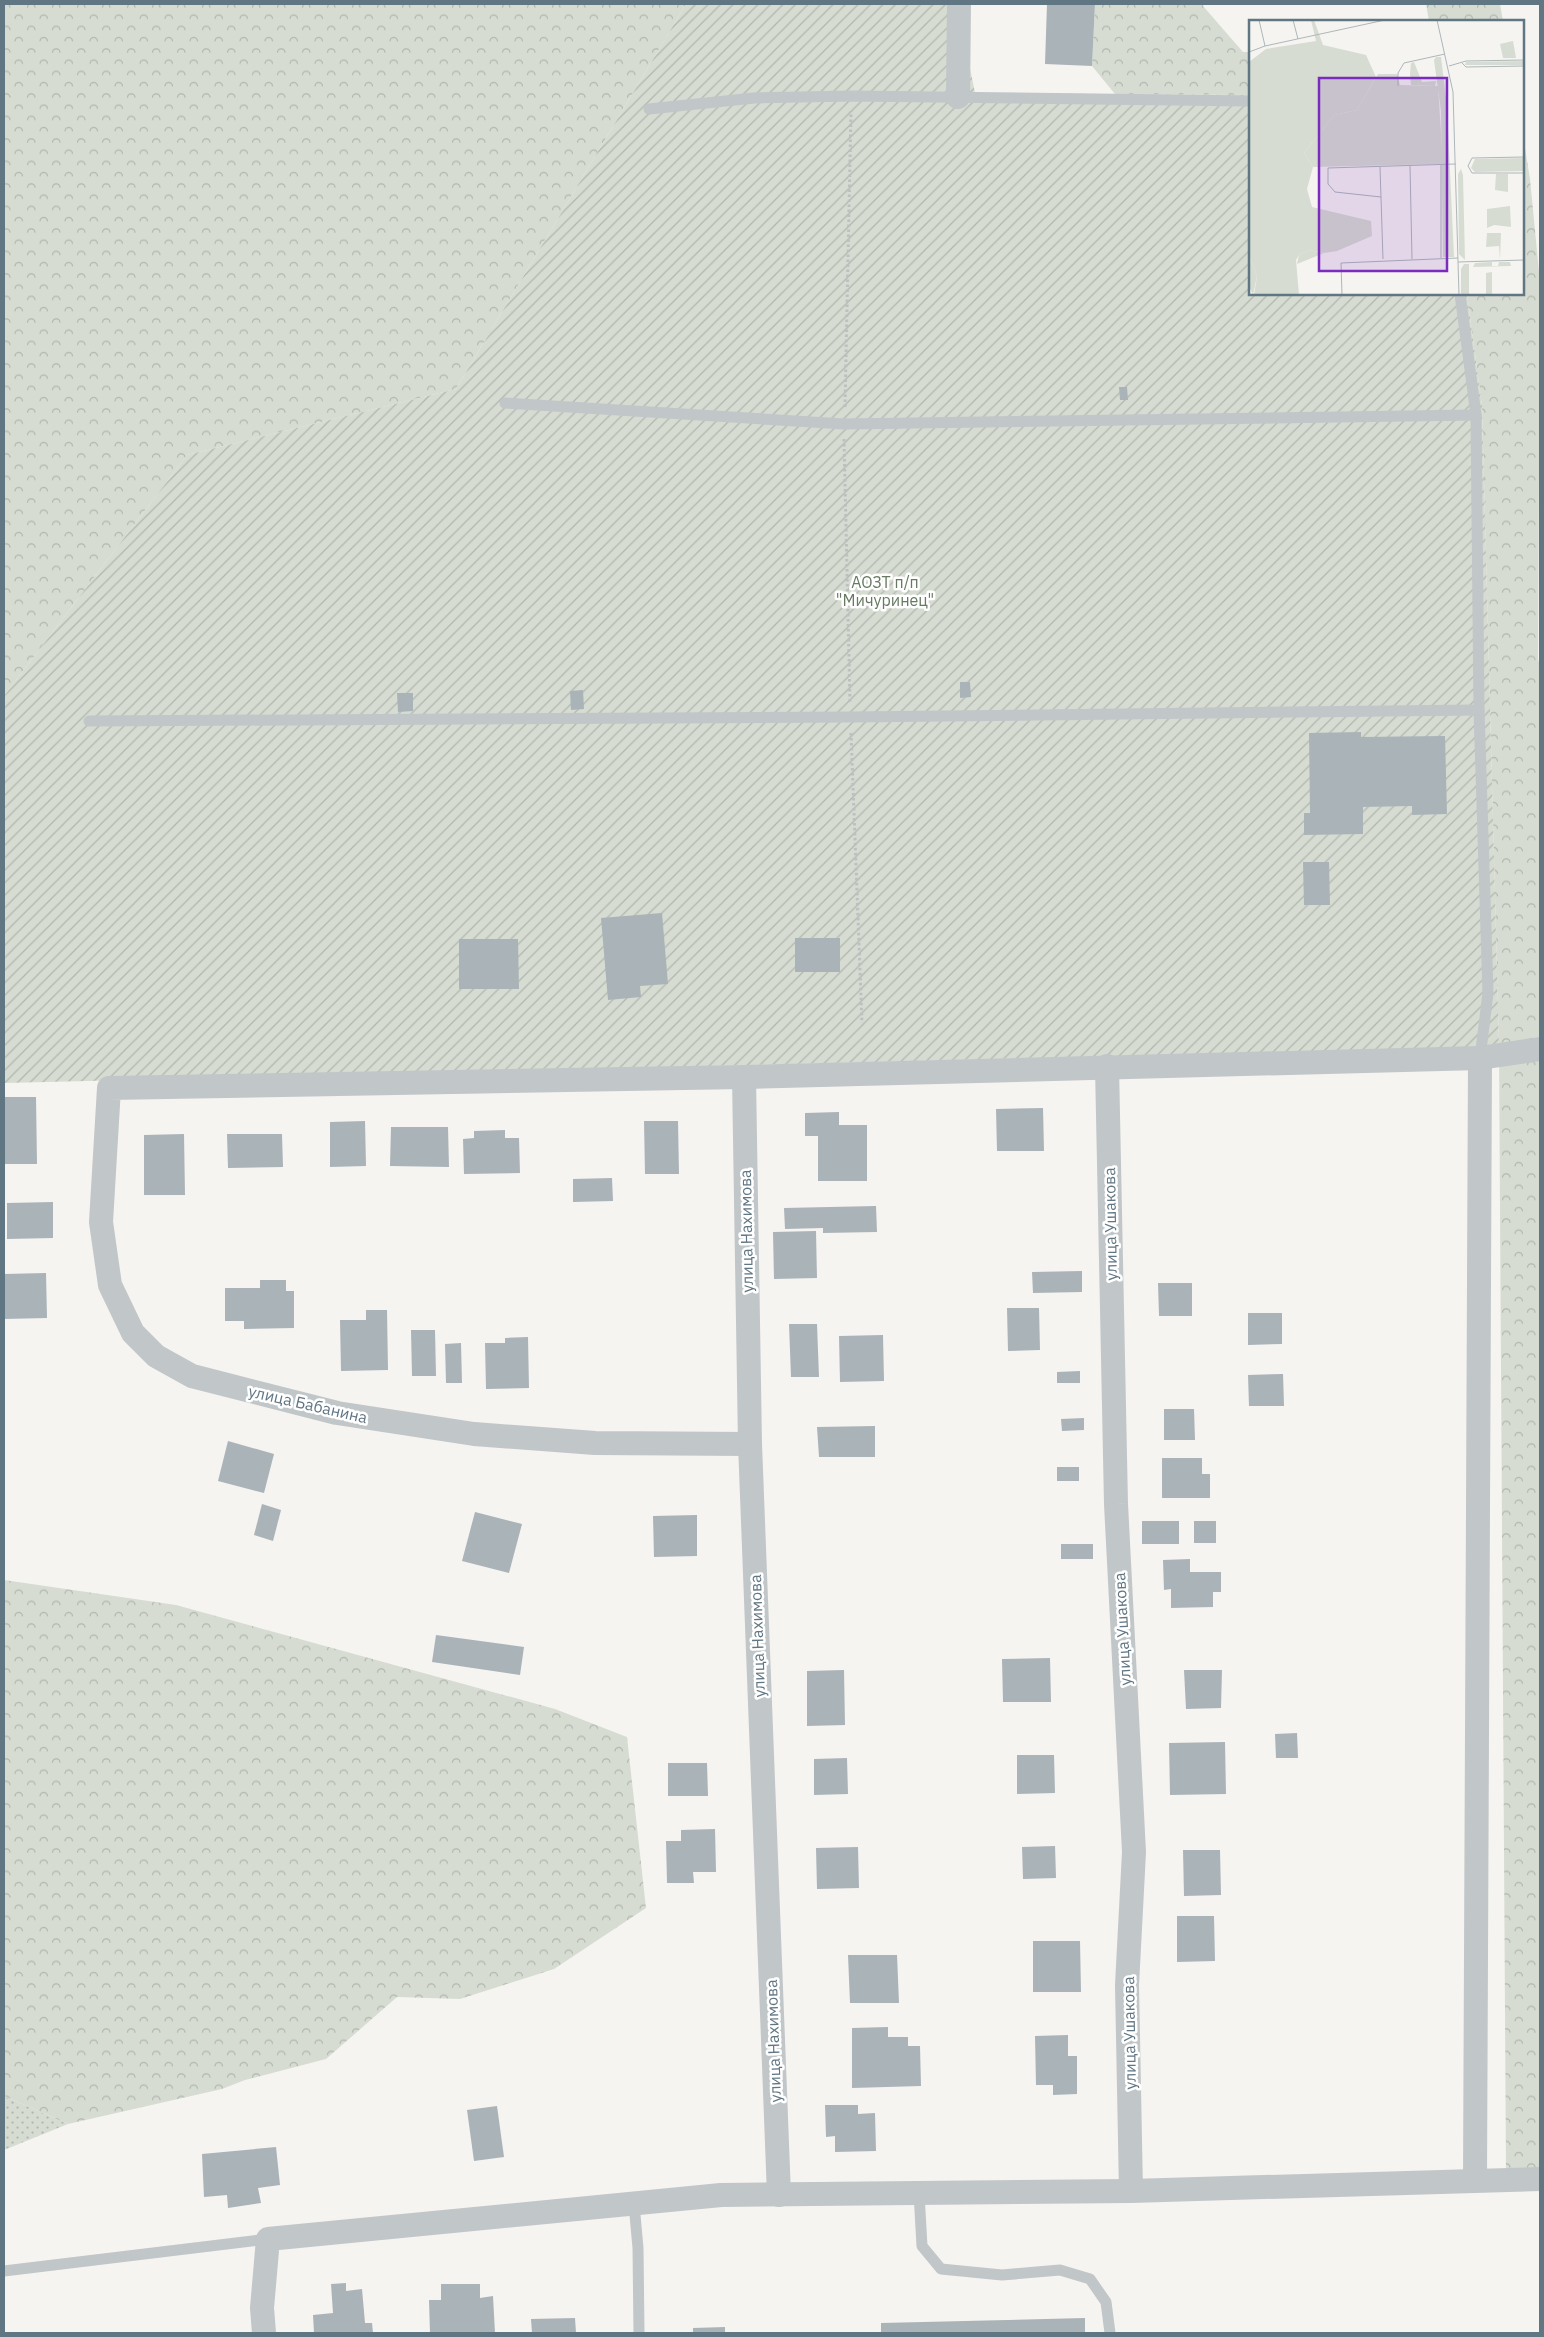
<svg xmlns="http://www.w3.org/2000/svg" width="1544" height="2337" font-family="'IBM Plex Sans',sans-serif">
  <defs>
    <pattern id="grass-dots" width="8" height="8" patternUnits="userSpaceOnUse" patternTransform="scale(1.25)"><rect width="8" height="8" fill="#d6dcd1"/><path d="M2 2h.1M6 6h.1" fill="none" stroke="#b1b7af" stroke-width="1.8" stroke-linecap="round"/></pattern>
    <pattern id="forest-crowns" width="20" height="18" patternUnits="userSpaceOnUse" patternTransform="scale(1.25)"><rect width="20" height="18" fill="#d6dcd1"/><path d="M2 6a3 3 0 1 1 6 0M12 15a3 3 0 1 1 6 0" fill="none" stroke="#b1b7af"/></pattern>
    <pattern id="garden-furrows" width="10" height="10" patternUnits="userSpaceOnUse" patternTransform="scale(1.25)"><rect width="10" height="10" fill="#d6dcd1"/><path d="M-1 1l2-2M0 10L10 0M9 11l2-2" fill="none" stroke="#b1b7af"/></pattern>
  </defs>
  <rect width="100%" height="100%" fill="#f5f4f0"/>
  <path fill="url(#grass-dots)" d="M4,2096L68,2124L4,2150Z"/>
  <g fill="url(#forest-crowns)">
    <path d="M4,4H686L456,389L187,455L4,696Z"/>
    <path d="M1095,4H1204L1203,6L1243,52H1250V95L1115,94L1092,66Z"/>
    <path d="M1426,4H1500L1503,21H1429Z"/>
    <path d="M1523,136L1530,179L1540,282L1538,659L1540,666V2172H1506L1499,1047L1482,406L1467,294H1523Z"/>
    <path d="M4,1580L176,1605L555,1709L627,1737L646,1908L554,1969L460,1999L397,1997L326,2059L245,2080L222,2089L68,2124L4,2096Z"/>
  </g>
  <path fill="url(#garden-furrows)" d="M686,4H957L975,93L1250,95V294H1467L1482,406L1499,1047L4,1083V696L187,455L456,389Z"/>
  <g fill="#aab3b8">
    <path d="M1047,4H1095L1092,66L1045,64Z"/>
    <path d="M1119,387H1127L1128,400H1120Z"/>
    <path d="M960,682H970L971,697L960,698Z"/>
    <path d="M583,690L584,709L571,710L570,691Z"/>
    <path d="M397,693H413V711L398,712Z"/>
    <path d="M1361,732V737L1445,736L1447,814L1412,815V806L1363,807V834L1304,835V813H1310L1309,733Z"/>
    <path d="M1303,862H1329L1330,905H1304Z"/>
    <path d="M662,913L668,984L640,986L641,997L608,1000L601,918Z"/>
    <rect x="795" y="938" width="45" height="34"/>
    <path d="M459,939H518L519,989H459Z"/>
    <path d="M4,1097H36L37,1164H4Z"/>
    <path d="M1043,1108L1044,1151H997L996,1109Z"/>
    <path d="M839,1112V1125H867V1181H818V1136H805V1113Z"/>
    <path d="M365,1121L366,1166L330,1167V1122Z"/>
    <path d="M644,1121H678L679,1174H645Z"/>
    <path d="M391,1127H448L449,1167L390,1166Z"/>
    <path d="M505,1130V1138H519L520,1173L464,1174L463,1139L474,1138V1131Z"/>
    <path d="M184,1134L185,1195H144V1135Z"/>
    <path d="M227,1134H282L283,1167L228,1168Z"/>
    <path d="M612,1178L613,1201L573,1202V1179Z"/>
    <path d="M53,1202V1238L7,1239V1203Z"/>
    <path d="M876,1206L877,1232L823,1233V1228L785,1229L784,1208Z"/>
    <path d="M816,1231L817,1278L774,1279L773,1232Z"/>
    <path d="M1082,1271V1292L1033,1293L1032,1272Z"/>
    <path d="M46,1273L47,1318L4,1319V1274Z"/>
    <path d="M260,1280H286V1291H294V1328L244,1329V1321H225V1288H260Z"/>
    <path d="M1158,1283H1192V1316H1159Z"/>
    <path d="M1007,1308H1039L1040,1350L1008,1351Z"/>
    <path d="M366,1310H387L388,1370L341,1371L340,1320H366Z"/>
    <path d="M1248,1313H1282V1344L1248,1345Z"/>
    <path d="M789,1324H817L819,1377H791Z"/>
    <path d="M411,1330H435L436,1376H412Z"/>
    <path d="M883,1335L884,1381L840,1382L839,1336Z"/>
    <path d="M528,1337L529,1388L486,1389L485,1343H505V1338Z"/>
    <path d="M461,1343L462,1383H446L445,1344Z"/>
    <path d="M1080,1371V1383H1057V1372Z"/>
    <path d="M1283,1374L1284,1406H1249L1248,1375Z"/>
    <path d="M1164,1409H1194L1195,1440H1164Z"/>
    <path d="M1084,1418V1430L1062,1431L1061,1419Z"/>
    <path d="M875,1426V1457H819L817,1427Z"/>
    <path d="M228,1441L274,1454L264,1493L218,1481Z"/>
    <path d="M1162,1458H1202V1474H1210V1498H1162Z"/>
    <rect x="1057" y="1467" width="22" height="14"/>
    <path d="M262,1504L281,1510L273,1541L254,1535Z"/>
    <path d="M475,1512L522,1524L509,1573L462,1561Z"/>
    <path d="M697,1515V1556L654,1557L653,1516Z"/>
    <rect x="1142" y="1521" width="37" height="23"/>
    <rect x="1194" y="1521" width="22" height="22"/>
    <rect x="1061" y="1544" width="32" height="15"/>
    <path d="M1190,1559V1572H1221V1592H1213V1607L1171,1608V1589L1164,1590L1163,1560Z"/>
    <path d="M436,1635L524,1647L520,1675L432,1662Z"/>
    <path d="M1050,1658L1051,1702H1003L1002,1659Z"/>
    <path d="M844,1670L845,1725L807,1726V1671Z"/>
    <path d="M1184,1670H1222L1221,1708L1186,1709Z"/>
    <path d="M1297,1733L1298,1758H1276L1275,1734Z"/>
    <path d="M1225,1742L1226,1794L1170,1795L1169,1743Z"/>
    <path d="M1017,1755H1054L1055,1793L1017,1794Z"/>
    <path d="M847,1758L848,1794L814,1795V1759Z"/>
    <path d="M668,1763H707L708,1796H668Z"/>
    <path d="M715,1829L716,1872H693L694,1883H667L666,1841H681V1830Z"/>
    <path d="M1055,1846L1056,1878L1023,1879L1022,1847Z"/>
    <path d="M858,1847L859,1888L817,1889L816,1848Z"/>
    <path d="M1183,1850H1220L1221,1895L1184,1896Z"/>
    <path d="M1177,1916H1214L1215,1961L1177,1962Z"/>
    <path d="M1033,1941H1080L1081,1992H1033Z"/>
    <path d="M848,1955H897L899,2003H850Z"/>
    <path d="M888,2027V2037H908V2046H920L921,2086L852,2088V2028Z"/>
    <path d="M1068,2035V2056H1077V2094L1053,2095V2085H1036L1035,2036Z"/>
    <path d="M825,2105H858V2114L875,2113L876,2151L835,2152V2136L826,2137Z"/>
    <path d="M497,2106L504,2157L474,2161L467,2110Z"/>
    <path d="M276,2147L280,2185L258,2188L261,2203L228,2208L227,2195L204,2197L202,2154Z"/>
    <path d="M346,2283V2291L362,2289L365,2323H372L373,2333H314L313,2315L333,2313L331,2284Z"/>
    <path d="M441,2284H480V2298L493,2296L495,2333H430L429,2300H441Z"/>
    <path d="M575,2318L576,2333H532L531,2319Z"/>
    <path d="M1085,2318V2333H881V2323Z"/>
    <path d="M725,2327V2333H693V2328Z"/>
  </g>
  <g fill="none" stroke-linecap="round" stroke-linejoin="round">
    <g stroke="#bdbfc1" stroke-width="3" stroke-dasharray="2.5 2.5" stroke-linecap="butt">
      <path d="M845,407L851,111"/>
      <path d="M844,439L850,702"/>
      <path d="M851,733L862,1023"/>
    </g>
    <g stroke="#c1c6c8" stroke-width="11">
      <path d="M649,109L754,98L851,96L1250,101"/>
      <path d="M1460,294L1476,415L1479,710L1488,993L1480,1058"/>
      <path d="M505,403L844,424L1476,415"/>
      <path d="M89,721L850,717L1479,710"/>
      <path d="M919,2193L922,2246L941,2269L1002,2275L1060,2270L1090,2279L1106,2302L1110,2333"/>
      <path d="M634,2204L638,2248L639,2333"/>
      <path d="M4,2271L268,2239"/>
    </g>
    <g stroke="#c1c6c8" stroke-width="24">
      <path d="M958,97L959,4"/>
      <path d="M1107,1066L1116,1504L1134,1852L1127,1985L1131,2191"/>
      <path d="M744,1077L750,1444L779,2195"/>
      <path d="M750,1444L595,1443L474,1434L337,1413L192,1376L156,1356L133,1333L110,1285L101,1222L109,1088L744,1077L1480,1058L1540,1049"/>
      <path d="M1475,2180L1480,1058"/>
      <path d="M264,2333L262,2308L268,2239L721,2195L1131,2191L1540,2179"/>
    </g>
  </g>
  <g text-anchor="middle" dominant-baseline="central" stroke-width="5" stroke-linejoin="round" paint-order="stroke">
    <g font-size="16" fill="#677a61" stroke="#fff">
      <text x="885" y="582">АОЗТ п/п<tspan x="885" dy="18">"Мичуринец"</tspan></text>
    </g>
    <g font-size="16" fill="#617683" stroke="#fff">
      <text transform="translate(1110 1224) rotate(-91)">улица Ушакова</text>
      <text transform="translate(746 1231) rotate(-91)">улица Нахимова</text>
      <text transform="translate(308 1404) rotate(13)">улица Бабанина</text>
      <text transform="translate(1122 1629) rotate(-93)">улица Ушакова</text>
      <text transform="translate(757 1636) rotate(-92)">улица Нахимова</text>
      <text transform="translate(1129 2033) rotate(-91)">улица Ушакова</text>
      <text transform="translate(773 2041) rotate(-92)">улица Нахимова</text>
    </g>
  </g>
  <g transform="translate(1249 20)">
    <rect width="275" height="275" fill="#f5f4f0"/>
    <path d="M264,21L267,38H254L251,24ZM275,41V45H216L217,42ZM275,138V151L226,152L222,148L226,139ZM212,149L214,155L216,240L210,234L209,154ZM247,154H259V172L246,170ZM261,186L262,207L245,205L238,208V189ZM238,213H252L251,240L250,226L237,227ZM60,230L75,233L48,244L50,235ZM0,236L8,256L4,275L0,266ZM243,242V246H249L250,242H261L262,246L224,247L226,243ZM215,244H220V275H212V249ZM243,252V275H237V253Z" fill="#d6dcd1"/>
    <path d="M62,0H65L74,25L117,35L127,57L108,90L85,95L55,133L64,147L58,169L63,187L122,201L123,216L88,231L75,233L60,230L50,235L47,240L50,275H5L8,256L0,236V42L17,29L67,21ZM187,37H192L198,87L205,237H194L192,91L185,40ZM165,42L173,62L187,61L186,66L162,65L161,54L162,43Z" fill="#d6dcd1"/>
    <path d="M129,54H148L151,65L189,66L194,144L64,147L55,133L85,95L108,90Z" fill="#d6dcd1"/>
    <path fill="none" stroke="#adb7ba" stroke-width="1" d="M10,0L16,26M44,0L49,19M188,0L204,72L210,275M0,32L16,26L136,0M213,43L217,47L275,46M200,46L217,41L275,40M149,66V53L155,43L196,34M275,137L223,138L219,146L223,153H275M161,146L163,239M131,147L134,239M132,177L86,172L79,164V148L207,144M192,238V145M209,242L275,240M93,275L92,243L209,238"/>
    <path fill="#7b2cbf" fill-opacity="0.15" stroke="#7b2cbf" stroke-width="2.5" d="M70,58H198V251H70Z"/>
    <rect width="275" height="275" fill="none" stroke="#617683" stroke-width="2.5"/>
  </g>
  <rect width="1544" height="2337" fill="none" stroke="#617683" stroke-width="10"/>
</svg>
